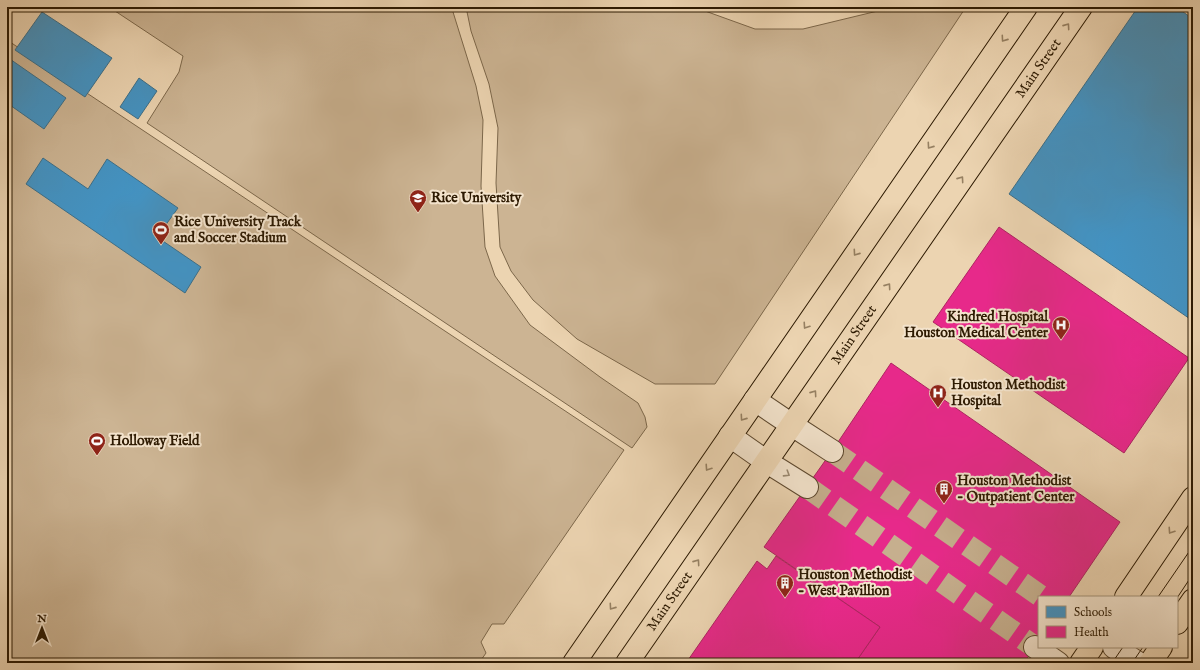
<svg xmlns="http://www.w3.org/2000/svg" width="1200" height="670" font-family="'IM FELL English',serif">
  <rect width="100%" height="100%" fill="#ecd4b1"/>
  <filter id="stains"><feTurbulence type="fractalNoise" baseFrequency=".005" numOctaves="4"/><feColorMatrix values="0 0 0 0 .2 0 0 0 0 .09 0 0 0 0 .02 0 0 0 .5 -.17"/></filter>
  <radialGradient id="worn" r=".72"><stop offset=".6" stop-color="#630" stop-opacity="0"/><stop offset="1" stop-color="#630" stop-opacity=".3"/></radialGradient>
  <g fill="#ccb493" stroke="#7c674a">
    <path d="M109,7H452L453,12L476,86L483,120L481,186L485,247L495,276L530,325L600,377L638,403L645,417L647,427L632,448L147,123L179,72L183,56Z"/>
    <path d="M466,7H694L755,29H803L886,9L889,7H966L715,384H655L577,339L533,300L511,271L500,247L496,183L498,128L489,84L471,31Z"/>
    <path d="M7,40L624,450L504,624H492L481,642L486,653L479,663H7Z"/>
  </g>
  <g fill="#4393c3" stroke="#3c6f89">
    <path d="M1138,7H1176L1193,19V321L1009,194Z"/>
    <path d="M42,12L112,58L85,97L15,50Z"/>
    <path d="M7,57L66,98L44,129L7,103Z"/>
    <path d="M139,78L157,91L138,119L120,107Z"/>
    <path d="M43,158L88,189L107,159L178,208L157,237L201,267L185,293L26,184Z"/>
  </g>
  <g fill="#e7298a" stroke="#af2461">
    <path d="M999,227L1189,358L1124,453L933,322Z"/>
    <path d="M891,363L1120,522L1069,597H1039V641L1024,663H855L880,627L764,547L832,451Z"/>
    <path d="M776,556L880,627L855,663H686L757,561L767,569Z"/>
  </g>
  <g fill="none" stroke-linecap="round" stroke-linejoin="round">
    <g stroke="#c6af8e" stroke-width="22" stroke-dasharray="22 11" stroke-linecap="butt">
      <path d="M832,451L1042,597"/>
      <path d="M807,487L1035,647"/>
    </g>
    <g stroke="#5d482e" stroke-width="24">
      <g id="minor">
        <path d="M755,400L792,425L832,451"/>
        <path d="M730,436L767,462L807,487"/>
        <path d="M1035,647L1058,663"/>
        <path d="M1114,647L1138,663"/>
      </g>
    </g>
    <g stroke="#2d1a02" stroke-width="24">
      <g id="major">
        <path d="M1126,597L1193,498"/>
        <path d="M1177,623L1193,600"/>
        <path d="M574,663L1026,7"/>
        <path id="s1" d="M627,663L1081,7"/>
        <path d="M1081,663L1092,647"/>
        <path d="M1150,663L1161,647"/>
      </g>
    </g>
    <use href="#minor" stroke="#f3e3cc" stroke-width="22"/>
    <use href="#major" stroke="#ecd4b1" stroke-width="22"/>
    <g stroke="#2d1a02" stroke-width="1">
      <path d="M1158,597L1193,546"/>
      <path d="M1177,598L1193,574"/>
      <path d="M1112,663L1123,647"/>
      <path d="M1132,663L1143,647"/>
    </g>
  </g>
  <defs><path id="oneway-chevron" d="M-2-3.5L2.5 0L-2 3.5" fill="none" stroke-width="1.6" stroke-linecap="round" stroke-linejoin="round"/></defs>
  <g stroke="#968062">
    <use href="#oneway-chevron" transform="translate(1067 26) rotate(-55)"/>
    <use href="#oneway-chevron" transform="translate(1004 39) rotate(125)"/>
    <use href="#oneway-chevron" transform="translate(930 146) rotate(125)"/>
    <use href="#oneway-chevron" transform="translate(961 179) rotate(-55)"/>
    <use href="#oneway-chevron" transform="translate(856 253) rotate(125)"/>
    <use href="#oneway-chevron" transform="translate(888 286) rotate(-55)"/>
    <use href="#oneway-chevron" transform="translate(806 326) rotate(124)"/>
    <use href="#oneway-chevron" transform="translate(814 393) rotate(-55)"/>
    <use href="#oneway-chevron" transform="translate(743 418) rotate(125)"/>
    <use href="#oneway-chevron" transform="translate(708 468) rotate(124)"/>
    <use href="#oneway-chevron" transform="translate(1171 531) rotate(124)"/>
    <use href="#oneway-chevron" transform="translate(697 562) rotate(-55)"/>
    <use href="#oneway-chevron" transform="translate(612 607) rotate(125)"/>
  </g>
  <use stroke="#9a8971" href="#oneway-chevron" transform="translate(787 474) rotate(32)"/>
  <defs>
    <g id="university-pin" transform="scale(0.9)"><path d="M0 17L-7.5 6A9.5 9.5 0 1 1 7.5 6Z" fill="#8f2418" stroke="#f3e3cc"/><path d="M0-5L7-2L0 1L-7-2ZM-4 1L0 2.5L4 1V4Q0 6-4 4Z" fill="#fff"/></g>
    <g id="stadium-pin" transform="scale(0.9)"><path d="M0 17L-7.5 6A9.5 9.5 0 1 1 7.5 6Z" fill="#8f2418" stroke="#f3e3cc"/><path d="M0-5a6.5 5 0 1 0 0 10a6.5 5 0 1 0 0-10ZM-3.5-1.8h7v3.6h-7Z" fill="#fff"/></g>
    <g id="hospital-pin" transform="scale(0.9)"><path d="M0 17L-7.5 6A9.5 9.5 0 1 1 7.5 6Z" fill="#8f2418" stroke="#f3e3cc"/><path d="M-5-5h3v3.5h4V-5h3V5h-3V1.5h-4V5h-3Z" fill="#fff"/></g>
    <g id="building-pin" transform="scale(0.9)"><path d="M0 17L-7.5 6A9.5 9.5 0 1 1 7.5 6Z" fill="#8f2418" stroke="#f3e3cc"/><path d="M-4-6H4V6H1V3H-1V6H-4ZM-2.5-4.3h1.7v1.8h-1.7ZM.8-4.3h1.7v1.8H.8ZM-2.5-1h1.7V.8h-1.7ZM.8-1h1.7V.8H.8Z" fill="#fff"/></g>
  </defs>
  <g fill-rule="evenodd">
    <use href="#university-pin" x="418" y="198"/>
    <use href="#stadium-pin" x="161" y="230"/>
    <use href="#hospital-pin" x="1061" y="325"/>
    <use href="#hospital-pin" x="938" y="393"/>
    <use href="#stadium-pin" x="97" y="441"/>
    <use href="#building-pin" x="944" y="489"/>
    <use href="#building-pin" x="785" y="583"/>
  </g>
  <g text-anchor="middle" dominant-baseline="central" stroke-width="4" stroke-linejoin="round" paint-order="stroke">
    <g font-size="14" fill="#2d1a02" stroke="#f3e3cc">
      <text stroke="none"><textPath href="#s1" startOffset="723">Main Street</textPath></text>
      <text stroke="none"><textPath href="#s1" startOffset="399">Main Street</textPath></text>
      <text stroke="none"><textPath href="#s1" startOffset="75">Main Street</textPath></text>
    </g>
    <g font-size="14" font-weight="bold" fill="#2d1a02" stroke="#f3e3cc" text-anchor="start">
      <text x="431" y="198">Rice University</text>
      <text x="174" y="222">Rice University Track<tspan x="174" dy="16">and Soccer Stadium</tspan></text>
      <text x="1048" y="317" text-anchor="end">Kindred Hospital<tspan x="1048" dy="16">Houston Medical Center</tspan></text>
      <text x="951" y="385">Houston Methodist<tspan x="951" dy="16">Hospital</tspan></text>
      <text x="110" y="441">Holloway Field</text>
      <text x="957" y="481">Houston Methodist<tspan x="957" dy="16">- Outpatient Center</tspan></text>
      <text x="798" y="575">Houston Methodist<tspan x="798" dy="16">- West Pavillion</tspan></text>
    </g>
  </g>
  <rect width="1200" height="670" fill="none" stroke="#ecd4b1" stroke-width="24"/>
  <rect x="8" y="8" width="1184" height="654" fill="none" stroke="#2d1a02" stroke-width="2"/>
  <rect x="12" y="12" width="1176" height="646" fill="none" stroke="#2d1a02"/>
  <rect x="1038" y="596" width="140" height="52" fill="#f3e3cc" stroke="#a4937b"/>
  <rect x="1046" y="606" width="20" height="12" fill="#4393c3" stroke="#a4937b"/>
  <text x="1074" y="616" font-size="12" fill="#2d1a02">Schools</text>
  <rect x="1046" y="626" width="20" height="12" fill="#e7298a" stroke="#a4937b"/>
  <text x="1074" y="636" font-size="12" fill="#2d1a02">Health</text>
  <g transform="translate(42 628)" stroke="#f3e3cc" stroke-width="3" paint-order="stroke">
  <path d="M0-3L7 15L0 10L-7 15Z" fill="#2d1a02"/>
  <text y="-6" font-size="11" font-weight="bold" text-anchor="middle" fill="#2d1a02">N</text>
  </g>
  <rect width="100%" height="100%" filter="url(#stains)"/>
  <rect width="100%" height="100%" fill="url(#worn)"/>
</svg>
